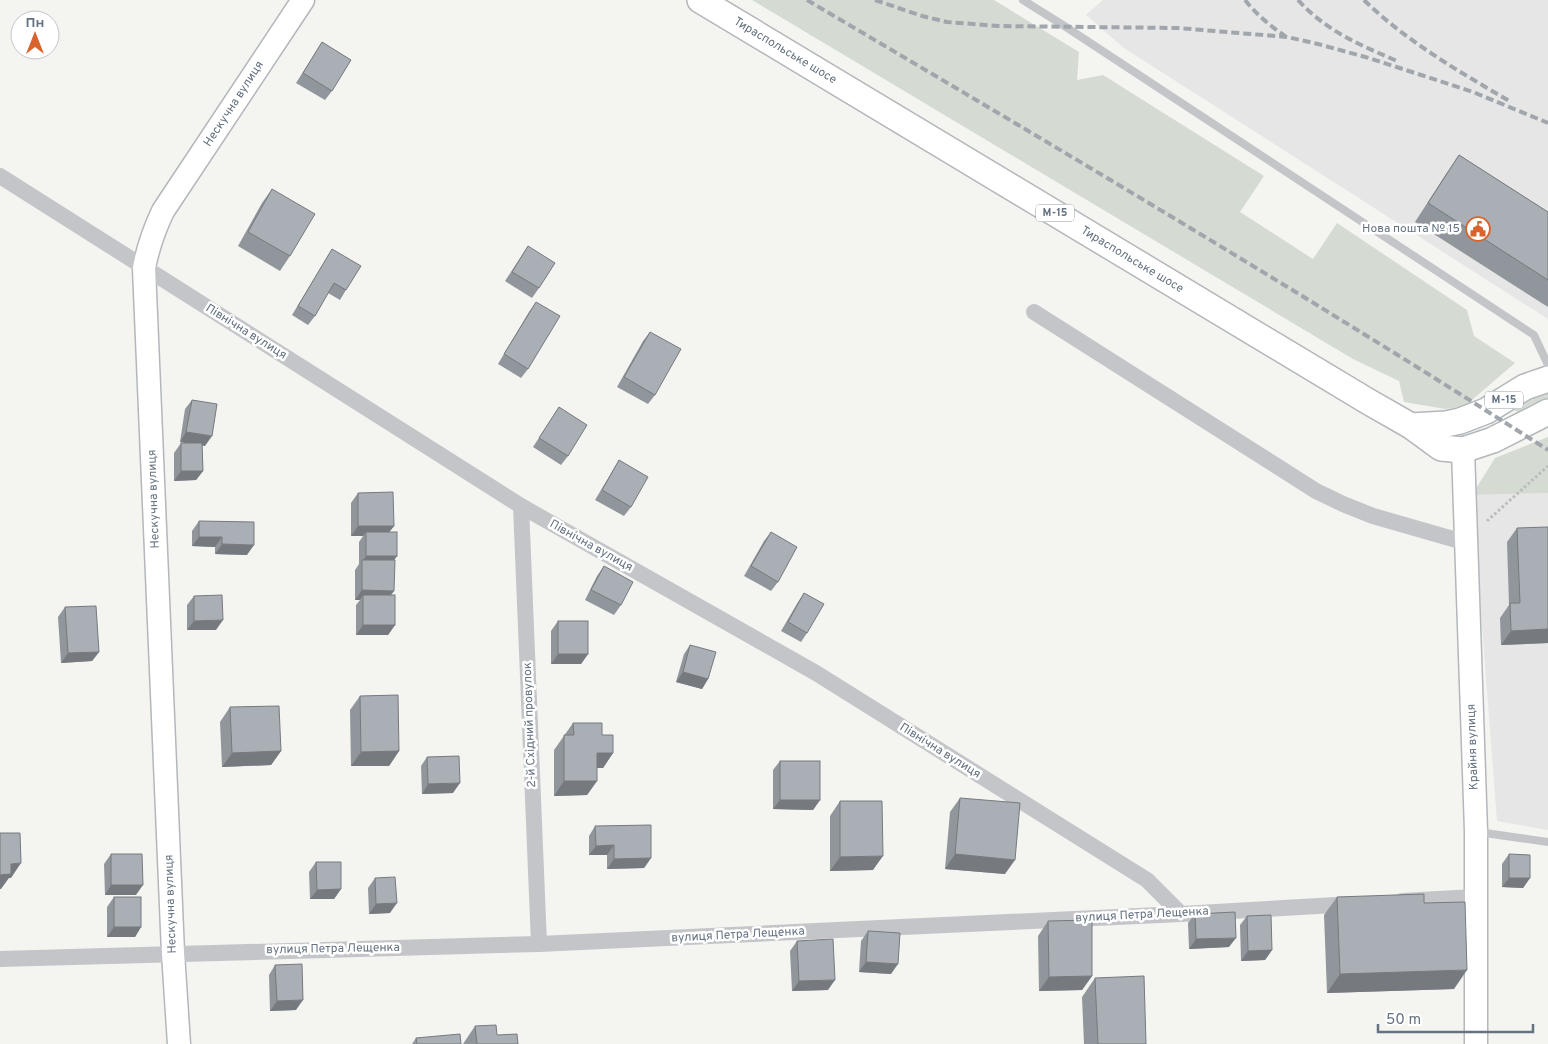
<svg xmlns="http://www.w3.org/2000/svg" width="1548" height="1044" font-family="Overpass,sans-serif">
  <rect width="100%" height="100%" fill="#f4f5f1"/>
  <g fill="#e5e6e5">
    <path d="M1103,0H1548V319L1124,48L1086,15Z"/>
    <path d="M1548,493V830L1497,821L1472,495Z"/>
  </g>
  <g fill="#d5dbd2">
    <path d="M752,0H994L1079,52L1077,80L1103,75L1264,176L1240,212L1313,259L1337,223L1467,310L1474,336L1515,363L1465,406L1445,409L1404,402L1399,381L1353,359Z"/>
    <path d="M1544,393H1548V398L1532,404L1518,412L1515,411L1516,408Z"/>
    <path d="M1548,437V493L1472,495L1495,458Z"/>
  </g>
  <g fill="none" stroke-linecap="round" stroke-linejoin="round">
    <g stroke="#b3b7bb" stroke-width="25">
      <g id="secondary">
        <path d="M1463,450L1476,831V1044"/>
        <path d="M179,1044L173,953L144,268C148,247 154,230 163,211L303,0"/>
      </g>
    </g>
    <g stroke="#b3b7bb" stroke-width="28">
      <g id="primary">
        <path d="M700,0L1369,402L1411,426L1441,448L1463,450L1493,440L1548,412"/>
        <path d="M1411,426L1446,424L1460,421L1486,411L1525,387L1548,379"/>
      </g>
    </g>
    <path stroke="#babcbe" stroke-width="3" stroke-dasharray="2.5 2.5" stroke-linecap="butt" d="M1487,521L1548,466"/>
    <g stroke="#c3c5c9" stroke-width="8">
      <path d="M1023,0L1066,27L1534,335L1548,365"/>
      <path d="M1478,832L1548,842"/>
    </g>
    <g stroke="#c3c5c9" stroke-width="16">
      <path d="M0,176L521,506L816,673L1147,880L1181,914"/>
      <path d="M1034,312L1316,491L1343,504L1373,516L1467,543"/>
      <path d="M521,506L539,944"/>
      <path d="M1402,901L1475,897"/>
      <path d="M0,959L539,944L1181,914L1353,904"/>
    </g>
    <use href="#secondary" stroke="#fff" stroke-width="22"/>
    <use href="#primary" stroke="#fff" stroke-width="25"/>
    <g stroke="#a1a6ac" stroke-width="4" stroke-dasharray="8 4" stroke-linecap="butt">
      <path d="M807,0C1056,147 1305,294 1548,450"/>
      <path d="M875,0L922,16L947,22L998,26L1178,28L1287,37L1318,44L1369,58L1473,92L1548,123"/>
      <path d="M1245,0C1257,15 1269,25 1285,36"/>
      <path d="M1298,0C1326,31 1360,45 1397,61"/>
      <path d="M1364,0C1407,42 1460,72 1511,102"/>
    </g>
  </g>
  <g fill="#91969c">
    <path d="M322,42L332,91L325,100L296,83Z"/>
    <path d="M1459,155L1548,212V307L1415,222L1446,174Z"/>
    <path d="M272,189L290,256L280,271L238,246L262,203Z"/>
    <path d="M528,246L539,288L532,298L505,281Z"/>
    <path d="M332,249L346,290L340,300L328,293L315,316L308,325L292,315L326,259Z"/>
    <path d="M536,302L528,369L521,378L498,364L529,312Z"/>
    <path d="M650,332L655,395L648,404L617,387L643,341Z"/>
    <path d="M192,400L205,446L202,445L203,471L196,480L174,481V453L181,443H187L180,442L185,409Z"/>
    <path d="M559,407L568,456L561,465L533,447Z"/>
    <path d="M619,460L631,507L624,516L595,500Z"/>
    <path d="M358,493L394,526L389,532L397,556L394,560V591L391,595L395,625L388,635H356V605L360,600H355V570L359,564V542L363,536H351V503Z"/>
    <path d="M199,521L247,555L215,554V547L192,546V531Z"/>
    <path d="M1517,528L1548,643L1501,645L1500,618L1509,605L1507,542Z"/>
    <path d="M771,532L778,582L771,591L744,576L764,541Z"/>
    <path d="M604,566L621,605L614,615L585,600L597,576Z"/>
    <path d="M804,593L807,633L801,642L781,631L798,602Z"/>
    <path d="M194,596L216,630H187V605Z"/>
    <path d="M65,607L99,652L92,661L61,663L58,617Z"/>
    <path d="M558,621L588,654L581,664H551V631Z"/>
    <path d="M690,645L708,679L702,689L676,682L684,654Z"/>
    <path d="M360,696L399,751L389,766H351L350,710Z"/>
    <path d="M230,707L281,751L271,765L222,767L220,722Z"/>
    <path d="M573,723L602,735L613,753L603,768H597V781L587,795L554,796V750Z"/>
    <path d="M427,757L453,793L422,794L421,766Z"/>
    <path d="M780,761L820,800L813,810L773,809V770Z"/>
    <path d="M960,798L1005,874L945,869L950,812Z"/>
    <path d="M840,801L873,870L830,871V816Z"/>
    <path d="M595,826L651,858L644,868L607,869V855H589V836Z"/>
    <path d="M111,854L136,895H105L104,864Z"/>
    <path d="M1509,854L1530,878L1523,888L1502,887V864Z"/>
    <path d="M316,862L341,889L334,899H310L309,872Z"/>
    <path d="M375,878L390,913L369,914L368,888Z"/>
    <path d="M114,897L141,927L135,937H107V907Z"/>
    <path d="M1337,897L1424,903L1454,989L1327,993L1324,915Z"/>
    <path d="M1195,914L1229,947L1189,949L1188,923Z"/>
    <path d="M1247,916L1272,950L1265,960L1241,961L1240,925Z"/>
    <path d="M1048,921L1092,976L1082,990L1039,991L1038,936Z"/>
    <path d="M868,931L891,974L859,972L861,941Z"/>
    <path d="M797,941L828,990L792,991L790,951Z"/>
    <path d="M275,965L296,1010L270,1011L269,975Z"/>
    <path d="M1095,978L1146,1044H1084L1082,997Z"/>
    <path d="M475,1026L497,1035L518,1044H463Z"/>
    <path d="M416,1038L461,1044H412Z"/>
  </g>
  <g fill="#767a7f">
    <path d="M186,432L212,436L205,446L180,442Z"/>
    <path d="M181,471H203L196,480L174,481Z"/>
    <path d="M358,526H394L387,535L366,532L363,536H351Z"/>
    <path d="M199,537H222L215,547L192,546Z"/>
    <path d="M222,544L254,545L247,555L215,554Z"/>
    <path d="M366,556H397L390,566L362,562Z"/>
    <path d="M362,590L394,591L387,600L363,595L360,600H355Z"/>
    <path d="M223,620L216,630H187L194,621Z"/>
    <path d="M363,625H395L388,635H356Z"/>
    <path d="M1548,629V643L1501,645L1511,631Z"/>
    <path d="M99,652L92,661L61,663L68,653Z"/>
    <path d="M558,654H588L581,664H551Z"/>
    <path d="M683,672L708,679L702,689L676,682Z"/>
    <path d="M281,751L271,765L222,767L232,753Z"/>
    <path d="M399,751L389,766H351L361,752Z"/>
    <path d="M597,753H613L603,768H587Z"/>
    <path d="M564,781H597L587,795L554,796Z"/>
    <path d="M460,783L453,793L422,794L428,784Z"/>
    <path d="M780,800H820L813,810L773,809Z"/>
    <path d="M614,845L607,855H589L596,846Z"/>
    <path d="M955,854L1015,860L1005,874L945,869Z"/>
    <path d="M883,856L873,870L830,871L840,857Z"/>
    <path d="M651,858L644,868L607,869L614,859Z"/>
    <path d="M21,863L11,878H9L1,889H0V875L11,864Z"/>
    <path d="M1509,878H1530L1523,888L1502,887Z"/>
    <path d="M111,885H143L136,895H105Z"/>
    <path d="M341,889L334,899H310L317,890Z"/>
    <path d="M397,903L390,913L369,914L376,904Z"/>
    <path d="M114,927H141L135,937H107Z"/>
    <path d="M1236,938L1229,947L1189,949L1196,939Z"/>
    <path d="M1272,950L1265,960L1241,961L1248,951Z"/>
    <path d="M866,962L898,964L891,974L859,972Z"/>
    <path d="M1467,970L1454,989L1327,993L1340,974Z"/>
    <path d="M1092,976L1082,990L1039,991L1049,977Z"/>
    <path d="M835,980L828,990L792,991L799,981Z"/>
    <path d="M303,1000L296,1010L270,1011L277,1001Z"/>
  </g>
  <g fill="#a9afb5" stroke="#767a7f">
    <path d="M322,42L351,60L332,91L303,73Z"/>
    <path d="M1459,155L1548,212V280L1428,203Z"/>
    <path d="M272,189L315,214L290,256L248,232Z"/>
    <path d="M528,246L555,263L539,288L512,272Z"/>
    <path d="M332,249L361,266L346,290L334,283L315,316L298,306Z"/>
    <path d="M536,302L560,316L528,369L504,354Z"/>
    <path d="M650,332L681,349L655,395L624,377Z"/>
    <path d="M192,400L217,404L212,436L186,432Z"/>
    <path d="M559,407L587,425L568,456L539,438Z"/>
    <path d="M181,443H202L203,471H181Z"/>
    <path d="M619,460L648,477L631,507L602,490Z"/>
    <path d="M393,492L394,526H358V493Z"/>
    <path d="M199,521L254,522V545L222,544V537H199Z"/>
    <path d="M1548,527V629L1511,631L1510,603H1520L1517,528Z"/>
    <rect x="366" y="532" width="31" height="24"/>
    <path d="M771,532L797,547L778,582L751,566Z"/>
    <path d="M362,560H395L394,591L362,590Z"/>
    <path d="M604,566L633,582L621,605L591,590Z"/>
    <path d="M804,593L824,604L807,633L788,622Z"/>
    <path d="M222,595L223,620L194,621V596Z"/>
    <rect x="363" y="595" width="32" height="30"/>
    <path d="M96,606L99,652L68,653L65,607Z"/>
    <rect x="558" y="621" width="30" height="33"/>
    <path d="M690,645L716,652L708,679L683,672Z"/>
    <path d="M398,695L399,751L361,752L360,696Z"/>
    <path d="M279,706L281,751L232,753L230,707Z"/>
    <path d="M573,723H602V735H613V753H597V781H564V735H574Z"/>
    <path d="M459,756L460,783L428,784L427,757Z"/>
    <rect x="780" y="761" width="40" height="39"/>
    <path d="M960,798L1020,803L1015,860L955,854Z"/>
    <path d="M840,801H882L883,856L840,857Z"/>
    <path d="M651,825V858L614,859V845L596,846L595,826Z"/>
    <path d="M0,833H20L21,863L11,864V874L0,875Z"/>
    <path d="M111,854H142L143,885H111Z"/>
    <path d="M1509,854L1530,855V878H1509Z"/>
    <path d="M316,862H341V889L317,890Z"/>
    <path d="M395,877L397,903L376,904L375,878Z"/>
    <path d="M1424,894V903L1465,902L1467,970L1340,974L1337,897Z"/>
    <rect x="114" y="897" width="27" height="30"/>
    <path d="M1235,912L1236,938L1196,939L1195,914Z"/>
    <path d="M1271,915L1272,950L1248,951L1247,916Z"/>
    <path d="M1092,920V976L1049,977L1048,921Z"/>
    <path d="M868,931L900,933L898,964L866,962Z"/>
    <path d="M833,939L835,980L799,981L797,941Z"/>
    <path d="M302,964L303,1000L277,1001L275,965Z"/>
    <path d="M1144,976L1146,1044H1098L1095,978Z"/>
    <path d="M496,1025L497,1035L517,1034L518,1044H477L475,1026Z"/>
    <path d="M460,1034L461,1044H417L416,1038Z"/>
  </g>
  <defs>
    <g id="civic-ring" transform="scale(1.25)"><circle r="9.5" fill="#fff" stroke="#da622c" stroke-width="1.5"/><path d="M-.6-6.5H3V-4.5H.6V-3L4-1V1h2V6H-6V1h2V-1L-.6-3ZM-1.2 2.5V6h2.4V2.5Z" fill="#da622c"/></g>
  </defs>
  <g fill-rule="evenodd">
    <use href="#civic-ring" x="1478" y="229"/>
  </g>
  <g text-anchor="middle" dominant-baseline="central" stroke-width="5" stroke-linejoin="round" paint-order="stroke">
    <g fill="#fff" stroke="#939ca7" stroke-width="1">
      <rect x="1036" y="204.5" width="38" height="17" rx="4"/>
      <rect x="1485" y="391.5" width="38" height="17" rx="4"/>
    </g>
    <g font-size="11" font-weight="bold" fill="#657281">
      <text x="1055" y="213">М-15</text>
      <text x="1504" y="400">М-15</text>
    </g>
    <g font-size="12" fill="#657281" stroke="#fff">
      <text transform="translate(785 51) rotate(31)">Тираспольське шосе</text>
      <text transform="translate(234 104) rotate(-57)">Нескучна вулиця</text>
      <text transform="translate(1132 260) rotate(31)">Тираспольське шосе</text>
      <text transform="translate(246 332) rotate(32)">Північна вулиця</text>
      <text transform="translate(154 499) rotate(-92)">Нескучна вулиця</text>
      <text transform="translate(591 546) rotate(29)">Північна вулиця</text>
      <text transform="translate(530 725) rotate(-92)">2-й Східний провулок</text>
      <text transform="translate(1473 747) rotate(-92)">Крайня вулиця</text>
      <text transform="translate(940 751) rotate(32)">Північна вулиця</text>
      <text transform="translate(171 904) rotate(-92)">Нескучна вулиця</text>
      <text transform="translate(1142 915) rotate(-3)">вулиця Петра Лещенка</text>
      <text transform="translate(738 935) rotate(-3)">вулиця Петра Лещенка</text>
      <text transform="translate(333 949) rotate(-1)">вулиця Петра Лещенка</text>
    </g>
    <g font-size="12" fill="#657281" stroke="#fff" text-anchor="end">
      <text x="1460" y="229">Нова пошта № 15</text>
    </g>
  </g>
  <g transform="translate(35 35)"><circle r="24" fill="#ffffff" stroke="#c1c7cd"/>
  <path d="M0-4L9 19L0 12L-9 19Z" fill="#da622c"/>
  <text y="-8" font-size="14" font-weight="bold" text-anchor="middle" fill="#657281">Пн</text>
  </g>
  <path d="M1378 1024v8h155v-8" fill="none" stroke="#657281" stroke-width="2.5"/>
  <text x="1386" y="1024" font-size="15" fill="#657281" stroke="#ffffff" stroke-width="4" paint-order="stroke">50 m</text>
</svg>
